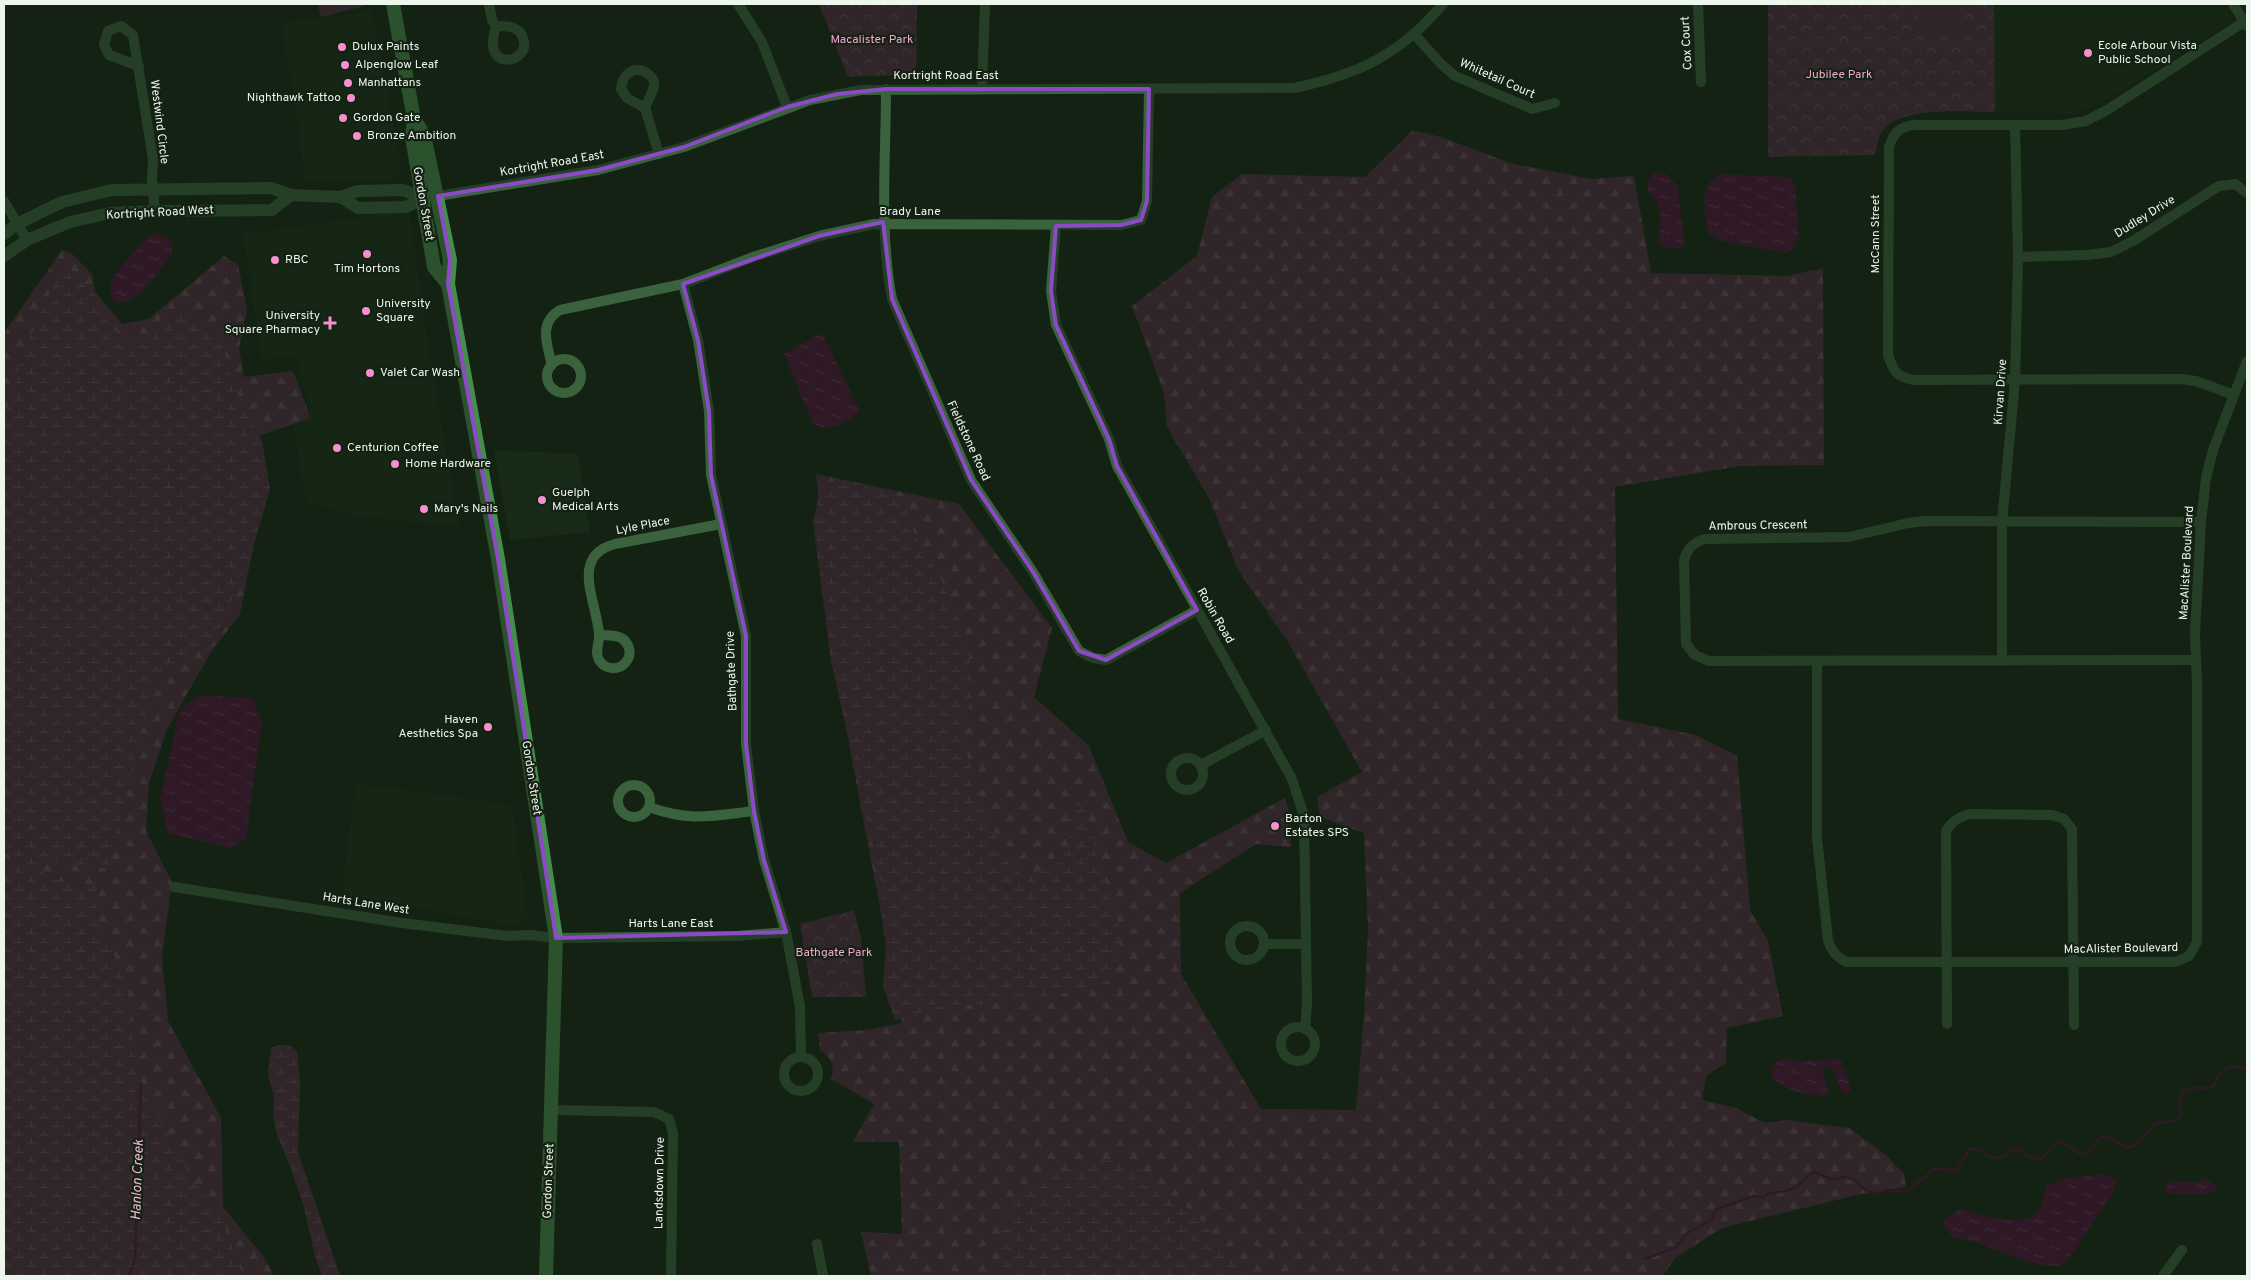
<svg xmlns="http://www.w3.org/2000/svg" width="2251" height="1280" font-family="Overpass,sans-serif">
  <defs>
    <pattern id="forest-firs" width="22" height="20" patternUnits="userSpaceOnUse" patternTransform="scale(1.25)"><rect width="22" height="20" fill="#532b43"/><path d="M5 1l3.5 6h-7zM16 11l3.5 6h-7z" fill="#6c4a5e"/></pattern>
    <pattern id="wetland-marsh" width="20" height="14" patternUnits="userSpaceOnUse" patternTransform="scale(1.25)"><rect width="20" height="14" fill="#532b43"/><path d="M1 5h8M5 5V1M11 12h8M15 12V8" fill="none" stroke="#6c4a5e"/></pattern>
    <pattern id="park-crowns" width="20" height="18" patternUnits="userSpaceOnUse" patternTransform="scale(1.25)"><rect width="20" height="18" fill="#532b43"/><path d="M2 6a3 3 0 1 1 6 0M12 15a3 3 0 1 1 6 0" fill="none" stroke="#6c4a5e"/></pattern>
    <pattern id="water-ripples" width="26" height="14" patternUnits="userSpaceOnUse" patternTransform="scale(1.25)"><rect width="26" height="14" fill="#530f3d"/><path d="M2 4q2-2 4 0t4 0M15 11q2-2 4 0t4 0" fill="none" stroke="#6c3359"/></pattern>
  </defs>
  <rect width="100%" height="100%" fill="#142214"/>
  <g fill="#172b18">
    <path d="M1994,4H2223L2233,20L2100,104L2071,114L1995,112Z"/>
    <path d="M372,11L402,170L394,179L306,180L282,23Z"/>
    <path d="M409,210L427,336L459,527L353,515L307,502L293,424L311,418L297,355L262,360L243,234Z"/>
    <path d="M494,450L578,454L590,532L510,540Z"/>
    <path d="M355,783L507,804L513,811L528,918L516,926L342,894Z"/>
  </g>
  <g fill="url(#forest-firs)">
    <path d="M1413,130L1441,137L1513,164L1592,179L1634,176L1651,273L1787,276L1823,268L1824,465L1740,466L1615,487L1618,719L1696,735L1737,756L1750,910L1768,941L1783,1016L1727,1028L1726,1063L1706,1076L1702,1100L1736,1108L1765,1123L1786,1120L1849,1128L1885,1154L1904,1174L1906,1187L1861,1194L1722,1228L1675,1258L1663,1276H871L861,1232L902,1234L899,1142H853L874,1104L831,1079C835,1066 832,1058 820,1050L818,1033L866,1030L902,1023L849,744L816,474L959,504L1052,628L1034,697L1089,746L1128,842L1166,863L1285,798L1290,814L1291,847L1256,844L1180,893L1181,974L1261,1109L1356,1110L1364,1016L1368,929L1364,833L1320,817L1317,797L1362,772L1288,642L1238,570L1209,498L1167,427L1164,393L1132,306L1197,256L1212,197L1242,174L1365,177Z"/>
    <path d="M62,250L72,254L92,274L95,292L122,324L149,319L224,256L238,265L247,310L239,348L244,377L293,371L311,418L258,436L266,483L240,614L211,652L167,729L149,783L146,831L172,882L162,957L168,1021L221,1118L223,1207L264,1257L274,1276H4V333Z"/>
  </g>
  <g fill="url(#wetland-marsh)">
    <path d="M65,268C75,278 89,288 98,300C102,306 103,315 107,321C133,358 159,332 185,314L201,320L221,342L237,392L262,441L270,489L251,555L212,645L156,671L108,869L44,861L42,879L97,885V921L127,980L137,1077L194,1182L223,1220L243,1276H4V873L18,875V857L4,854V435L9,402L21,358L59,272Z"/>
    <path d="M829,481L875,489L904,498L917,540L943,582L968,648L974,690L965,721L963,741L984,808L1009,863L1025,878C1040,874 1064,864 1068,847C1071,836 1069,823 1070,811L1082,802L1121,933L1116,970L1106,982L1042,999L933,1008L895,1020L883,986L886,946L882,920L881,881L831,661L813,522L820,491Z"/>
    <path d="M278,1045H289L297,1051L300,1081L298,1152L340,1276H322L315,1256L304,1207L290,1166L277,1135L273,1113L274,1097L268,1074L271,1048Z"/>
    <path d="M1092,1159L1136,1164L1197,1216L1233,1259L1245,1276H1003L1000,1234L1014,1202L1040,1178L1070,1170Z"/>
  </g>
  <g fill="url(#park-crowns)">
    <path d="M819,4H917L916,74L848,77Z"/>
    <path d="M1768,4H1994L1995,112C1966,112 1897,105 1881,133C1877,139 1877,149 1875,155L1768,157Z"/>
    <path d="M854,910L861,939L866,997H812L800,924Z"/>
  </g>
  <g fill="#532b43">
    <path d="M318,4H364V6L321,17Z"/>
    <path d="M1918,4H1964V33L1961,35L1920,36L1918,34Z"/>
  </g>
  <g fill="url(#water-ripples)">
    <path d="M1654,173H1665L1677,185L1685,247L1674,249L1659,245C1659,234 1662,219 1659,208C1655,193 1638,192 1654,173Z"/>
    <path d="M1721,174L1788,177L1795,184L1799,238L1793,249L1786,253L1722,241L1709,234C1705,220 1700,193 1711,181C1713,178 1718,176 1721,174Z"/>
    <path d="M158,234L167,238L172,245V254C157,272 143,300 119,303L111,298L110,284L117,272L147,237Z"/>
    <path d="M822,333L860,412C847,422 829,433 813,424L784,354Z"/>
    <path d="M199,695L252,698L262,721L246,838L231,848L168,833L160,799L180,710Z"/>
    <path d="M1787,1059L1805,1061L1839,1059L1846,1072L1851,1091L1847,1094L1842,1092L1832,1068L1827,1066L1822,1069L1829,1094L1827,1096C1804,1095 1788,1092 1771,1077L1772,1067L1779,1060Z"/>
    <path d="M2104,1174L2117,1182L2111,1196L2068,1260L2059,1266H2046L2017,1258L1977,1242L1952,1237L1943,1222L1960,1209C1980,1215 2025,1231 2040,1209C2044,1204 2044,1192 2046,1186L2069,1178Z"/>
    <path d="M2203,1178L2215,1184L2217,1191L2201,1195L2164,1193V1189L2171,1181L2197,1183Z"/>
  </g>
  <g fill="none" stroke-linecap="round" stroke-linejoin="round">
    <g stroke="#530f3d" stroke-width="2.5">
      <path d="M1645,1259L1676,1247L1686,1234L1711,1220L1717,1209L1754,1196L1764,1198L1766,1194C1779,1192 1791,1192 1801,1183C1806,1179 1808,1175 1814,1172L1833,1180L1845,1177L1856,1180L1861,1187L1875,1194L1887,1189L1890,1192L1900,1191L1905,1193L1934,1169L1956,1170L1970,1149C1981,1147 1985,1156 1994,1158C2001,1160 2010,1150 2017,1149C2049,1170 2038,1154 2059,1142C2069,1143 2074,1154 2084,1155L2102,1136H2106C2114,1137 2118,1145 2126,1147C2139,1149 2145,1133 2153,1126C2162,1119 2172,1125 2181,1116C2181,1110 2179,1105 2180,1100C2181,1081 2202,1091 2213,1087L2219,1075L2229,1066L2247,1068"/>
      <path d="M129,1276L135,1259L141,1083"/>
    </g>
    <g stroke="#3a633d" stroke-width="10">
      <path d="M489,4L492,20L496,26"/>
      <path d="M738,4L762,42L787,107"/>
      <path d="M1698,4L1701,82"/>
      <path d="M2233,4L2247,26"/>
      <path d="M496,26C507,26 519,26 523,38C533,63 480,75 496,26Z"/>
      <path d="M1415,35L1441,64L1455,76L1532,109L1555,103"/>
      <path d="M139,66L109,55L104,45L108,31L121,26L133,35L153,159L152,181L155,211"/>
      <path d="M982,88L985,4"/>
      <path d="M886,89C886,159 879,230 892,299L971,480L1033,572L1079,651L1093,658L1106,660L1197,610"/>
      <path d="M645,108L627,98L621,89C623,68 643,63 654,81V87L645,108L659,154"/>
      <path d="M438,196L598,170L684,147L810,100L861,90L1294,88C1360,74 1399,55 1443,4"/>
      <path d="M4,201L27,240"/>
      <path d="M1056,226L1051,291L1056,325L1109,439L1117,466L1292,779L1304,816L1307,1005L1305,1029"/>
      <path d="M2018,257L2087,255L2111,252L2133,241L2219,186L2235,184L2247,193"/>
      <path d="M683,284L698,340L709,411L711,475L746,636V744L754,811L764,860L786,932L800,1007L801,1057"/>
      <circle cx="564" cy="376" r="17"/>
      <path d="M552,365C547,344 538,323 560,310L683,284L753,257L819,236L874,224L1121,225L1141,220L1147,201L1149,89"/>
      <path d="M2234,395L2196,381L2181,379L1913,380C1896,376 1894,372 1888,355L1889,147C1893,134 1899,127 1913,125H2062L2086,121L2107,110L2244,22"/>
      <path d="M600,635C606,635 613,635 619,637C629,641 633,654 626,662C619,671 605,670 599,660C594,651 600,643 599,634C597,602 569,556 615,544L721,524"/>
      <path d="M2002,660V522L2015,381L2018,257L2015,125"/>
      <path d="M2195,660L1709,661L1695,655L1686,644L1684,560C1687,549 1693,542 1705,539L1849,537L1908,523L1926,521L2201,522"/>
      <path d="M1817,661V838L1828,940C1831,951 1836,956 1846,962H2175L2189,956L2197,942V684L2195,634L2201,522L2206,478L2213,450L2247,361"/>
      <circle cx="1187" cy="774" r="16"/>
      <path d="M1201,765L1266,730"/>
      <circle cx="634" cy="801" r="16"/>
      <path d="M649,807C690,822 712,816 754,811"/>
      <path d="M174,887L402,923L507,936L531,935L556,938L736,936L786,932"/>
      <circle cx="1247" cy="943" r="17"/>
      <path d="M1264,944H1305"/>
      <path d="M1947,1024L1946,831C1952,821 1958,818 1969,814L2052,815L2064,819L2072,829L2074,1025"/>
      <circle cx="1298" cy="1044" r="17"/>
      <circle cx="801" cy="1074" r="17"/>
      <path d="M552,1110L654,1112L669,1119L673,1133L671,1276"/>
      <path d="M817,1244L823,1276"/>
      <path d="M2163,1276L2182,1250"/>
    </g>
    <g stroke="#3a633d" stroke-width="12">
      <path d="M340,197L358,208L406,207L427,197"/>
      <path d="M4,234L17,224L62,202L112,190L271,188L291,195L340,197L358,191L403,190L423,198"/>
      <path d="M4,256L27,240L70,222L110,213L155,211L272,210L291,195"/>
    </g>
    <g stroke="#478b4d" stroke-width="14">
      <path d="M393,4L414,119L412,137L434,267L448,284"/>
      <path d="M414,119L424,135L450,260L448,284L498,559L556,938L546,1276"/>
    </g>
  </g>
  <path d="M0 0H2251V1280H0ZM886,89H1149L1147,201L1141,220L1121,225L1056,226L1051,291L1056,325L1109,439L1117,466L1197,610L1106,660L1079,651L1033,572L971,480L892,299L883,222L819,236L683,284L698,340L709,411L711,475L746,636V744L754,811L764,860L786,932L556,938L498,559L448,284L450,260L438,196L598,170L684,147L787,107L837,94Z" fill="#142214" fill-opacity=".55" fill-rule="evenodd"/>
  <path fill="none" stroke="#8c4ac6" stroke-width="4" stroke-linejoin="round" d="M886,89H1149L1147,201L1141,220L1121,225L1056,226L1051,291L1056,325L1109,439L1117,466L1197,610L1106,660L1079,651L1033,572L971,480L892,299L883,222L819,236L683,284L698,340L709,411L711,475L746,636V744L754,811L764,860L786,932L556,938L498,559L448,284L450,260L438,196L598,170L684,147L787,107L837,94Z"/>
  <g fill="#f790ce" stroke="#142214" stroke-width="2">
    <circle cx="342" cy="47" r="5"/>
    <circle cx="2088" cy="53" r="5"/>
    <circle cx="345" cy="65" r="5"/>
    <circle cx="348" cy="83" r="5"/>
    <circle cx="351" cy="98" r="5"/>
    <circle cx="343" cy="118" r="5"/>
    <circle cx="357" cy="136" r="5"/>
    <circle cx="367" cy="254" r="5"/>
    <circle cx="275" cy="260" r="5"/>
    <circle cx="366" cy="311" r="5"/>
    <path d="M327.5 315.5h5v5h5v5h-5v5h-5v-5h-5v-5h5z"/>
    <circle cx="370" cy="373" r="5"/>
    <circle cx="337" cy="448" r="5"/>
    <circle cx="395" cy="464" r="5"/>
    <circle cx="542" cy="500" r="5"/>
    <circle cx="424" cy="509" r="5"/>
    <circle cx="488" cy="727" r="5"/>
    <circle cx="1275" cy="826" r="5"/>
  </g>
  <g text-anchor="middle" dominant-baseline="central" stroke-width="4.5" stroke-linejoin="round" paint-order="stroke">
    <g font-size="12" fill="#f6a4d3" stroke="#142214">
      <text x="872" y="40">Macalister Park</text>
      <text x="1839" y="75">Jubilee Park</text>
      <text x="834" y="953">Bathgate Park</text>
    </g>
    <g font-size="12" fill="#edf6ed" stroke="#142214">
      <text transform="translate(1687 43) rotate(-93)">Cox Court</text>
      <text x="946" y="76">Kortright Road East</text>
      <text transform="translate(1497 79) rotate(24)">Whitetail Court</text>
      <text transform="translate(159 122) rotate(83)">Westwind Circle</text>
      <text transform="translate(552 164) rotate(-10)">Kortright Road East</text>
      <text transform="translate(423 204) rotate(80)">Gordon Street</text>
      <text x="910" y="212">Brady Lane</text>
      <text transform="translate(160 213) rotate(-3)">Kortright Road West</text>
      <text transform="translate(2145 217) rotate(-32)">Dudley Drive</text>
      <text transform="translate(1876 234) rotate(-90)">McCann Street</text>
      <text transform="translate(2001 392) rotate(-86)">Kirvan Drive</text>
      <text transform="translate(968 441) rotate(65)">Fieldstone Road</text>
      <text transform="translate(643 526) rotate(-11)">Lyle Place</text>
      <text transform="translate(1758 526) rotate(-1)">Ambrous Crescent</text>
      <text transform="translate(2187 563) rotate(-87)">MacAlister Boulevard</text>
      <text transform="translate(1215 616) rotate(60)">Robin Road</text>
      <text transform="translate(732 671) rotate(-92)">Bathgate Drive</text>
      <text transform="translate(531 778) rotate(81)">Gordon Street</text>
      <text transform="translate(366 904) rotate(9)">Harts Lane West</text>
      <text x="671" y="924">Harts Lane East</text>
      <text transform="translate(2121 949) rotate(-1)">MacAlister Boulevard</text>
      <text transform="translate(549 1181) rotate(-88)">Gordon Street</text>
      <text transform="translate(660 1183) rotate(-89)">Landsdown Drive</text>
    </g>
    <g font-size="12" fill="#edf6ed" stroke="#142214" text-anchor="start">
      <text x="2098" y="46">Ecole Arbour Vista<tspan x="2098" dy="14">Public School</tspan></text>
      <text x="352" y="47">Dulux Paints</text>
      <text x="355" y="65">Alpenglow Leaf</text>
      <text x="358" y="83">Manhattans</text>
      <text x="341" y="98" text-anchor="end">Nighthawk Tattoo</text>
      <text x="353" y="118">Gordon Gate</text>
      <text x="367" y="136">Bronze Ambition</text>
      <text x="285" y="260">RBC</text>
      <text x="367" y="269" text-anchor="middle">Tim Hortons</text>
      <text x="376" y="304">University<tspan x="376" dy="14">Square</tspan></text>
      <text x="320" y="316" text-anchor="end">University<tspan x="320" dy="14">Square Pharmacy</tspan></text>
      <text x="380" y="373">Valet Car Wash</text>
      <text x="347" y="448">Centurion Coffee</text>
      <text x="405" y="464">Home Hardware</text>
      <text x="552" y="493">Guelph<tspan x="552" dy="14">Medical Arts</tspan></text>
      <text x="434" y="509">Mary's Nails</text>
      <text x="478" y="720" text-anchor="end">Haven<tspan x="478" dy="14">Aesthetics Spa</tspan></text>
      <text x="1285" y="819">Barton<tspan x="1285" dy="14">Estates SPS</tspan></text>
    </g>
    <g font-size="14" font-style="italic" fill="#f5b7da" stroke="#142214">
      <text transform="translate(138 1180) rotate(-88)">Hanlon Creek</text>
    </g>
  </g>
  <rect width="2251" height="1280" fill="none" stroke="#edf6ed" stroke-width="10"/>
</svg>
